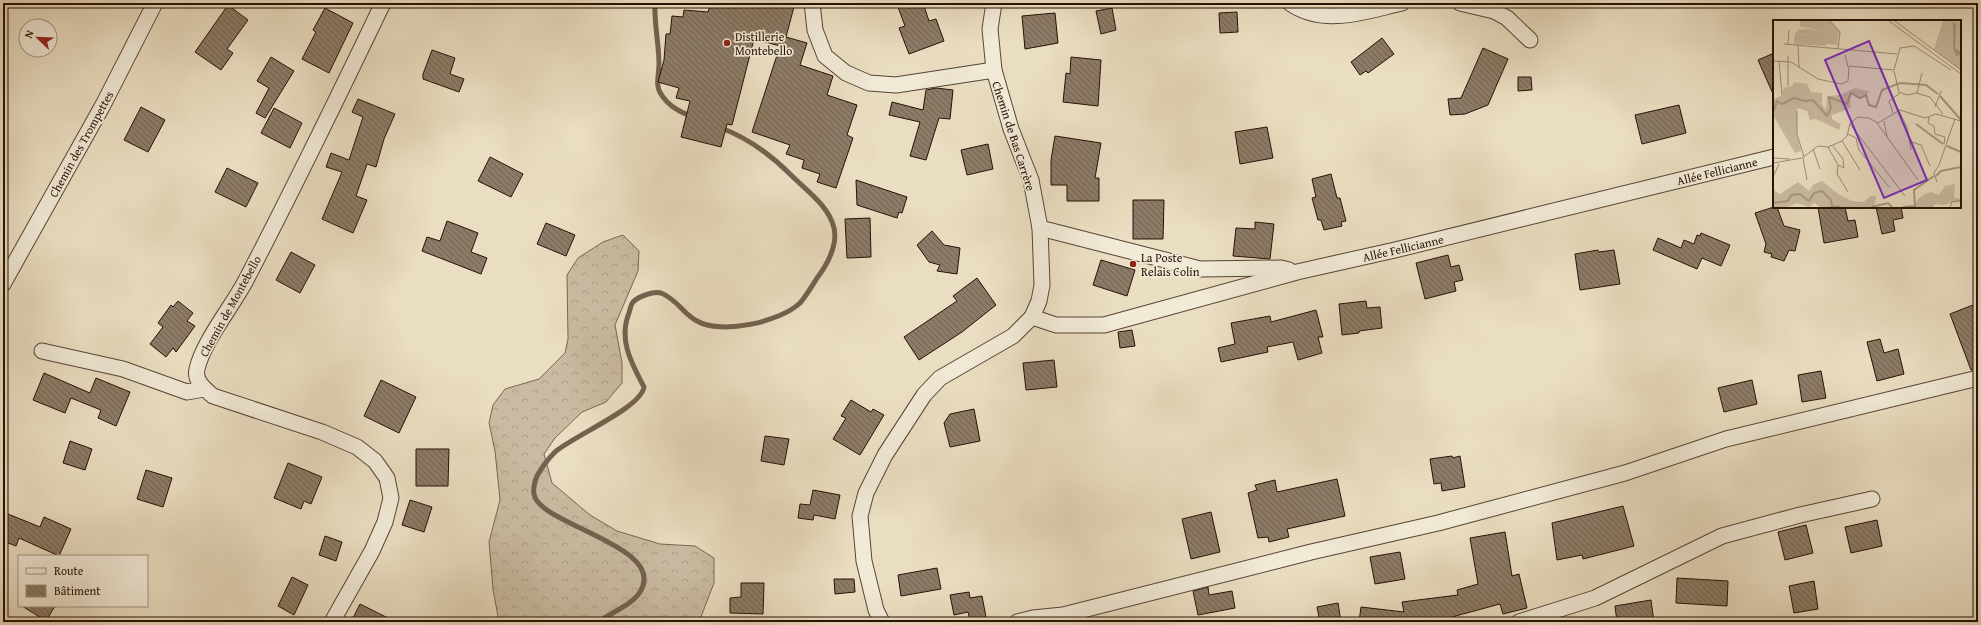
<svg xmlns="http://www.w3.org/2000/svg" width="1981" height="625" font-family="'Gentium Book Plus',serif">
  <defs>
    <pattern id="forest-crowns" width="20" height="18" patternUnits="userSpaceOnUse"><rect width="20" height="18" fill="#c9bba2"/><path d="M2 6a3 3 0 1 1 6 0M12 15a3 3 0 1 1 6 0" fill="none" stroke="#aca08a"/></pattern>
    <pattern id="building-back-hatch" width="6" height="6" patternUnits="userSpaceOnUse"><rect width="6" height="6" fill="#8c7b67"/><path d="M-1 5l2 2M0 0l6 6M5-1l2 2" fill="none" stroke="#726353"/></pattern>
  </defs>
  <rect width="100%" height="100%" fill="#eadec2"/>
  <filter id="stains"><feTurbulence type="fractalNoise" baseFrequency=".005" numOctaves="4"/><feColorMatrix values="0 0 0 0 .2 0 0 0 0 .09 0 0 0 0 .02 0 0 0 .5 -.17"/></filter>
  <radialGradient id="worn" r=".72"><stop offset=".6" stop-color="#630" stop-opacity="0"/><stop offset="1" stop-color="#630" stop-opacity=".3"/></radialGradient>
  <path fill="url(#forest-crowns)" stroke="#786654" d="M623,235L639,251L638,271L615,325L622,363V383L606,402L582,412L555,438L544,454L552,483L590,515L617,531L660,544L695,546L714,558V583L699,622H499L493,589L489,542L500,500L495,451L489,423L493,405L505,389L539,379L565,353L568,339L567,275L578,258L603,242Z"/>
  <g fill="none" stroke-linecap="round" stroke-linejoin="round">
    <g stroke="#736250" stroke-width="5">
      <path d="M655,3C654,25 659,43 659,64C659,74 655,86 661,94C668,106 680,112 693,117"/>
      <path d="M599,622C611,612 632,605 640,592C669,546 538,525 534,494C533,488 535,481 537,476C542,467 548,459 555,452C573,436 641,408 644,387C632,364 618,340 629,313C630,310 631,304 633,302C639,296 654,291 661,293C677,299 683,314 697,321C721,335 780,322 800,303C806,296 812,286 817,278C827,265 838,245 834,228C829,206 806,190 791,175C770,154 748,138 721,128"/>
    </g>
  </g>
  <g fill="url(#building-back-hatch)" stroke="#261005">
    <path d="M711,3H795L786,37L807,43L800,65L833,76L827,95L857,105L847,135L853,138L836,188L817,182L820,174L802,168L804,160L786,154L790,145L752,132L780,46L754,39L732,125L727,124L721,147L681,137L690,101L676,98L679,88L658,82L664,60L666,34H670L672,16L683,17L684,10L708,12Z"/>
    <path d="M910,3H923L929,21L936,19L944,41L909,54L899,28L905,26L898,7Z"/>
    <path d="M228,5L248,20L227,49L233,53L221,70L195,52Z"/>
    <path d="M325,8L353,23L329,73L302,59L316,32L313,30Z"/>
    <path d="M1112,8L1116,30L1101,34L1096,11Z"/>
    <path d="M1237,12L1238,32L1220,33L1219,13Z"/>
    <path d="M1055,13L1058,43L1025,49L1022,16Z"/>
    <path d="M1382,38L1394,54L1368,73L1366,71L1360,75L1351,62Z"/>
    <path d="M1483,48L1508,59L1488,105L1465,114L1450,115L1448,99L1461,98Z"/>
    <path d="M432,50L455,58L450,74L464,79L459,92L423,79V74Z"/>
    <path d="M1774,53V96L1758,60Z"/>
    <path d="M271,57L294,71L265,118L256,113L269,88L257,81Z"/>
    <path d="M1071,57L1101,60L1098,106L1063,102L1066,73L1070,74Z"/>
    <path d="M1518,77H1531L1532,90L1518,91Z"/>
    <path d="M936,88L953,90L950,119L939,118L926,160L910,156L920,122L889,115L892,102L923,110L926,90Z"/>
    <path d="M358,99L395,114L384,139L376,167L367,164L356,196L367,200L353,233L322,219L342,172L326,167L331,153L349,160L363,117L352,112Z"/>
    <path d="M1679,105L1686,133L1642,144L1635,115Z"/>
    <path d="M141,107L165,120L148,152L124,140Z"/>
    <path d="M274,108L302,123L290,148L261,133Z"/>
    <path d="M1267,127L1273,158L1240,164L1235,132Z"/>
    <path d="M1055,136L1101,143L1095,178H1099V201H1067V185H1051V160Z"/>
    <path d="M988,144L993,169L967,175L961,150Z"/>
    <path d="M490,157L523,174L511,197L478,181Z"/>
    <path d="M227,168L258,183L246,207L215,192Z"/>
    <path d="M1331,174L1337,198H1340L1346,221L1341,222L1342,226L1324,230L1321,220H1318L1312,198L1316,197L1312,179Z"/>
    <path d="M856,180L907,197L902,213L899,212L897,218L857,205Z"/>
    <path d="M1133,200H1164L1163,239H1133Z"/>
    <path d="M1774,207H1777L1784,226L1800,230L1795,251L1789,250L1784,261L1771,257L1772,254L1764,252L1766,244L1755,213Z"/>
    <path d="M1818,207H1845L1848,221L1855,220L1858,237L1824,243Z"/>
    <path d="M1876,207H1901L1903,218L1893,220L1895,231L1882,234Z"/>
    <path d="M870,218L871,257L847,258L845,219Z"/>
    <path d="M447,221L478,233L471,252L487,258L481,274L422,251L427,237L440,241Z"/>
    <path d="M1255,222L1274,224L1270,259L1233,256L1236,228L1255,229Z"/>
    <path d="M546,223L575,235L566,256L537,244Z"/>
    <path d="M932,231L944,245L960,248L957,274L937,271L940,265L929,262L917,245Z"/>
    <path d="M1701,233L1730,245L1721,266L1702,258L1697,269L1653,250L1658,238L1681,248L1684,240L1694,244L1697,235L1700,236Z"/>
    <path d="M1598,250L1599,252L1614,250L1620,284L1580,290L1575,254Z"/>
    <path d="M291,252L315,265L300,293L276,280Z"/>
    <path d="M1448,255L1451,267L1459,265L1463,280L1454,282L1456,291L1425,299L1416,263Z"/>
    <path d="M1101,260L1135,270L1127,296L1093,285Z"/>
    <path d="M977,278L996,305L962,332L919,360L904,337L957,301L953,296Z"/>
    <path d="M178,301L193,313L187,321L195,326L176,352L173,348L166,357L150,344L163,327L158,323L171,305L173,307Z"/>
    <path d="M1366,301L1367,308L1380,307L1382,328L1359,331V333L1342,335L1339,304Z"/>
    <path d="M1978,303V369L1971,370L1950,314Z"/>
    <path d="M1316,310L1323,337H1318L1322,353L1298,360L1293,342L1267,347L1268,352L1221,362L1218,348L1235,344L1231,323L1270,316L1271,322Z"/>
    <path d="M1132,330L1135,346L1120,348L1118,332Z"/>
    <path d="M1880,339L1884,353L1898,349L1904,374L1877,381L1867,342Z"/>
    <path d="M1054,360L1057,387L1026,390L1023,363Z"/>
    <path d="M1821,371L1826,398L1802,402L1798,375Z"/>
    <path d="M44,373L90,393L96,378L130,392L116,426L98,418L101,410L71,398L65,413L33,400Z"/>
    <path d="M381,380L416,397L399,433L364,416Z"/>
    <path d="M1752,380L1757,404L1724,412L1718,388Z"/>
    <path d="M851,400L871,412L873,409L884,415L860,455L833,439L846,418L841,416Z"/>
    <path d="M974,409L980,441L950,447L944,423L950,414Z"/>
    <path d="M765,436L789,439L784,465L761,461Z"/>
    <path d="M70,441L92,449L85,470L63,463Z"/>
    <path d="M416,449H449L448,486H416Z"/>
    <path d="M1452,456L1453,458L1460,456L1465,487L1442,491L1441,483L1434,484L1430,459Z"/>
    <path d="M288,463L322,477L311,504L304,501L301,509L274,498Z"/>
    <path d="M146,470L172,478L163,507L137,499Z"/>
    <path d="M1337,479L1345,516L1287,529L1289,537L1269,542L1268,537L1258,538L1248,493L1257,490L1255,485L1275,480L1277,492Z"/>
    <path d="M813,490L840,495L835,519L814,515L813,520L798,518L800,504L810,505Z"/>
    <path d="M410,500L432,507L424,532L402,525Z"/>
    <path d="M1623,506L1634,546L1583,559L1582,555L1557,560L1552,523Z"/>
    <path d="M3,512L40,527L44,517L71,529L59,556L19,538L16,546L3,541Z"/>
    <path d="M1211,512L1220,552L1191,559L1182,519Z"/>
    <path d="M1877,520L1882,546L1851,553L1845,527Z"/>
    <path d="M1806,525L1813,553L1785,560L1778,532Z"/>
    <path d="M1505,532L1512,576L1519,574L1527,608L1503,614L1500,604L1452,617L1453,619L1430,622H1359L1361,607L1404,612L1402,602L1458,595L1457,590L1478,584L1470,538Z"/>
    <path d="M325,536L342,542L336,561L319,555Z"/>
    <path d="M1400,552L1405,579L1375,584L1370,557Z"/>
    <path d="M937,568L941,589L901,596L898,575Z"/>
    <path d="M292,577L308,585L294,615L278,606Z"/>
    <path d="M1677,578L1728,581L1727,606L1676,603Z"/>
    <path d="M834,579H854L855,592L835,594Z"/>
    <path d="M1814,581L1818,609L1794,613L1789,586Z"/>
    <path d="M741,583H764L763,614L730,613V598L741,597Z"/>
    <path d="M1208,587L1209,595L1232,591L1235,608L1198,615L1193,591Z"/>
    <path d="M969,592L970,598L982,596L986,617L970,620L968,612L954,615L950,595Z"/>
    <path d="M1651,600L1654,622H1617L1615,606Z"/>
    <path d="M1338,603L1341,622H1320L1317,607Z"/>
    <path d="M360,604L396,622H351Z"/>
    <path d="M22,606H55L46,621Z"/>
  </g>
  <g fill="none" stroke-linecap="round" stroke-linejoin="round">
    <g stroke="#574434" stroke-width="17">
      <g id="street">
        <path d="M812,3L815,30L825,56L846,73L869,83L896,85L994,70"/>
        <path d="M1290,3C1324,27 1366,11 1402,3"/>
        <path d="M1460,3L1494,11L1507,18L1530,40"/>
        <path d="M1040,228L1200,269L1281,268L1289,270"/>
        <path d="M3,284L103,105L155,3"/>
        <path d="M1032,317L1056,325H1104L1297,272L1395,250L1774,157"/>
        <path d="M42,351L123,369L187,392L204,389"/>
        <path d="M332,622L372,551L385,522L391,498L387,478L375,461L357,447L322,432L213,396C205,389 194,381 197,369C203,342 231,308 245,282C293,190 338,97 383,3"/>
        <path d="M882,622L876,610L864,561L860,516L866,493L885,455L924,395L940,378L1013,336L1032,317L1039,301L1042,285L1040,228L1031,180L1011,129L994,70L990,29L994,3"/>
        <path d="M1017,622L1033,618L1063,615L1311,552L1438,523L1625,473L1726,439L1978,378"/>
        <path d="M1519,622L1595,598L1722,536L1800,515L1872,499"/>
      </g>
    </g>
    <use href="#street" stroke="#f1ead7" stroke-width="15"/>
  </g>
  <g fill="#8f2418" stroke="#f1ead7" stroke-width="1.5">
    <circle cx="727" cy="43" r="4"/>
    <circle cx="1133" cy="264" r="4"/>
  </g>
  <g text-anchor="middle" dominant-baseline="central" stroke-width="3.5" stroke-linejoin="round" paint-order="stroke">
    <g font-size="12" fill="#261005" stroke="#f1ead7" text-anchor="start">
      <text x="735" y="36">Distillerie<tspan x="735" dy="14">Montebello</tspan></text>
      <text x="1141" y="257">La Poste<tspan x="1141" dy="14">Relais Colin</tspan></text>
    </g>
    <g font-size="12" fill="#261005" stroke="#f1ead7">
      <text transform="translate(1014 136) rotate(72)">Chemin de Bas Carrère</text>
      <text transform="translate(81 144) rotate(-61)">Chemin des Trompettes</text>
      <text transform="translate(1717 171) rotate(-14)">Allée Fellicianne</text>
      <text transform="translate(1403 248) rotate(-13)">Allée Fellicianne</text>
      <text transform="translate(230 306) rotate(-61)">Chemin de Montebello</text>
    </g>
  </g>
  <g transform="translate(1773 20)">
    <rect width="188" height="188" fill="#eadec2"/>
    <path d="M27,1H57L66,11L64,25L53,24V12L27,6ZM170,1H180L181,34L188,35V50L161,29ZM182,1H188L187,32L182,28L181,19ZM22,14L38,15V25L21,24ZM33,85L42,87L43,99L37,100L34,91L25,88Z" fill="#c9bba2"/>
    <path d="M35,9L54,12L53,26L38,25V15L22,14L25,10ZM21,62L34,64L38,72L49,73V84L53,90L54,76L67,75L82,68L98,72L87,76L80,73L77,78L78,88L59,95V99L68,104L66,110L43,99L42,87L33,85L24,89V116L28,131L22,133L0,95V79L8,76L11,68L19,66ZM49,161L65,174L79,181L91,182L97,176H103L101,187H47L42,183L36,187L24,183L14,187H0V170L7,174L25,162L36,171L41,164ZM182,164L181,177L187,179L188,183L180,182L171,185L162,184L160,187H141L145,179L152,174L158,172L166,175L172,166Z" fill="#c9bba2"/>
    <path d="M180,1L183,4L182,28L188,32V35L183,36L180,29Z" fill="#a79882"/>
    <path fill="none" stroke="#a79882" stroke-width="2" d="M167,76L188,100M0,92L4,81L9,84L21,78L33,81L40,80L54,96L58,88L56,77L74,84L78,73L87,78L93,75L96,85L103,87L109,70L127,63L153,65L165,74M143,104L170,124M174,126L188,132M163,156L168,151L188,147M0,183L15,181L18,175L27,174L36,181L41,173L49,171L58,180L59,186L67,187M99,187L115,183L119,187M130,187L142,186L141,170L161,156"/>
    <path fill="none" stroke="#9c8c76" stroke-width="1" d="M57,1L67,12L65,29M116,1L188,54M122,1L188,50M11,24L124,34M15,24L16,10M25,25L26,48M72,35L75,47M0,41L18,42L45,59L68,64L75,61L76,46L121,50M6,41L9,74M121,50L127,28L141,26L178,50M121,51L126,72L134,75L143,73L157,77L170,94M15,66V36M144,73L149,53M162,87L168,71M24,91V114L31,137M126,91L134,107L138,130M120,93L116,81L127,73M156,97L155,103L161,106L162,114L172,117L171,124M111,101L114,117M104,103L145,160M77,104L132,176M75,114L83,118L86,130L116,167M69,121L87,150M139,122L148,125L157,146M55,127L65,145L71,148L70,139L60,126M40,129L47,149M0,138L17,139M30,138L34,160M0,143L29,138L45,126L55,127L69,121L74,116L77,103L85,97L96,98L105,103L127,90L152,98L163,94L188,101M65,145L64,154L75,172M0,157L6,144M164,162L161,153L166,145L182,99M177,187L179,182L188,180"/>
    <path fill="#7b2cbf" fill-opacity="0.15" stroke="#7b2cbf" stroke-width="2" d="M96,21L154,160L111,178L52,40Z"/>
    <rect width="188" height="188" fill="none" stroke="#261005" stroke-width="2"/>
  </g>
  <rect width="1981" height="625" fill="none" stroke="#eadec2" stroke-width="16"/>
  <rect x="4" y="4" width="1973" height="617" fill="none" stroke="#261005" stroke-width="2"/>
  <rect x="8" y="8" width="1965" height="609" fill="none" stroke="#261005"/>
  <rect x="18" y="555" width="130" height="52" fill="#f1ead7" stroke="#a09383"/>
  <rect x="26" y="568" width="20" height="6" fill="#f1ead7" stroke="#a09383"/>
  <text x="54" y="575" font-size="12" fill="#261005">Route</text>
  <rect x="26" y="585" width="20" height="12" fill="url(#building-back-hatch)" stroke="#a09383"/>
  <text x="54" y="595" font-size="12" fill="#261005">Bâtiment</text>
  <g transform="translate(38 38) rotate(293)"><circle r="19" fill="#f1ead7" stroke="#a09383"/>
  <path d="M0-3L7 15L0 10L-7 15Z" fill="#8f2418"/>
  <text y="-6" font-size="11" font-weight="bold" text-anchor="middle" fill="#261005">N</text>
  </g>
  <rect width="100%" height="100%" filter="url(#stains)"/>
  <rect width="100%" height="100%" fill="url(#worn)"/>
</svg>
